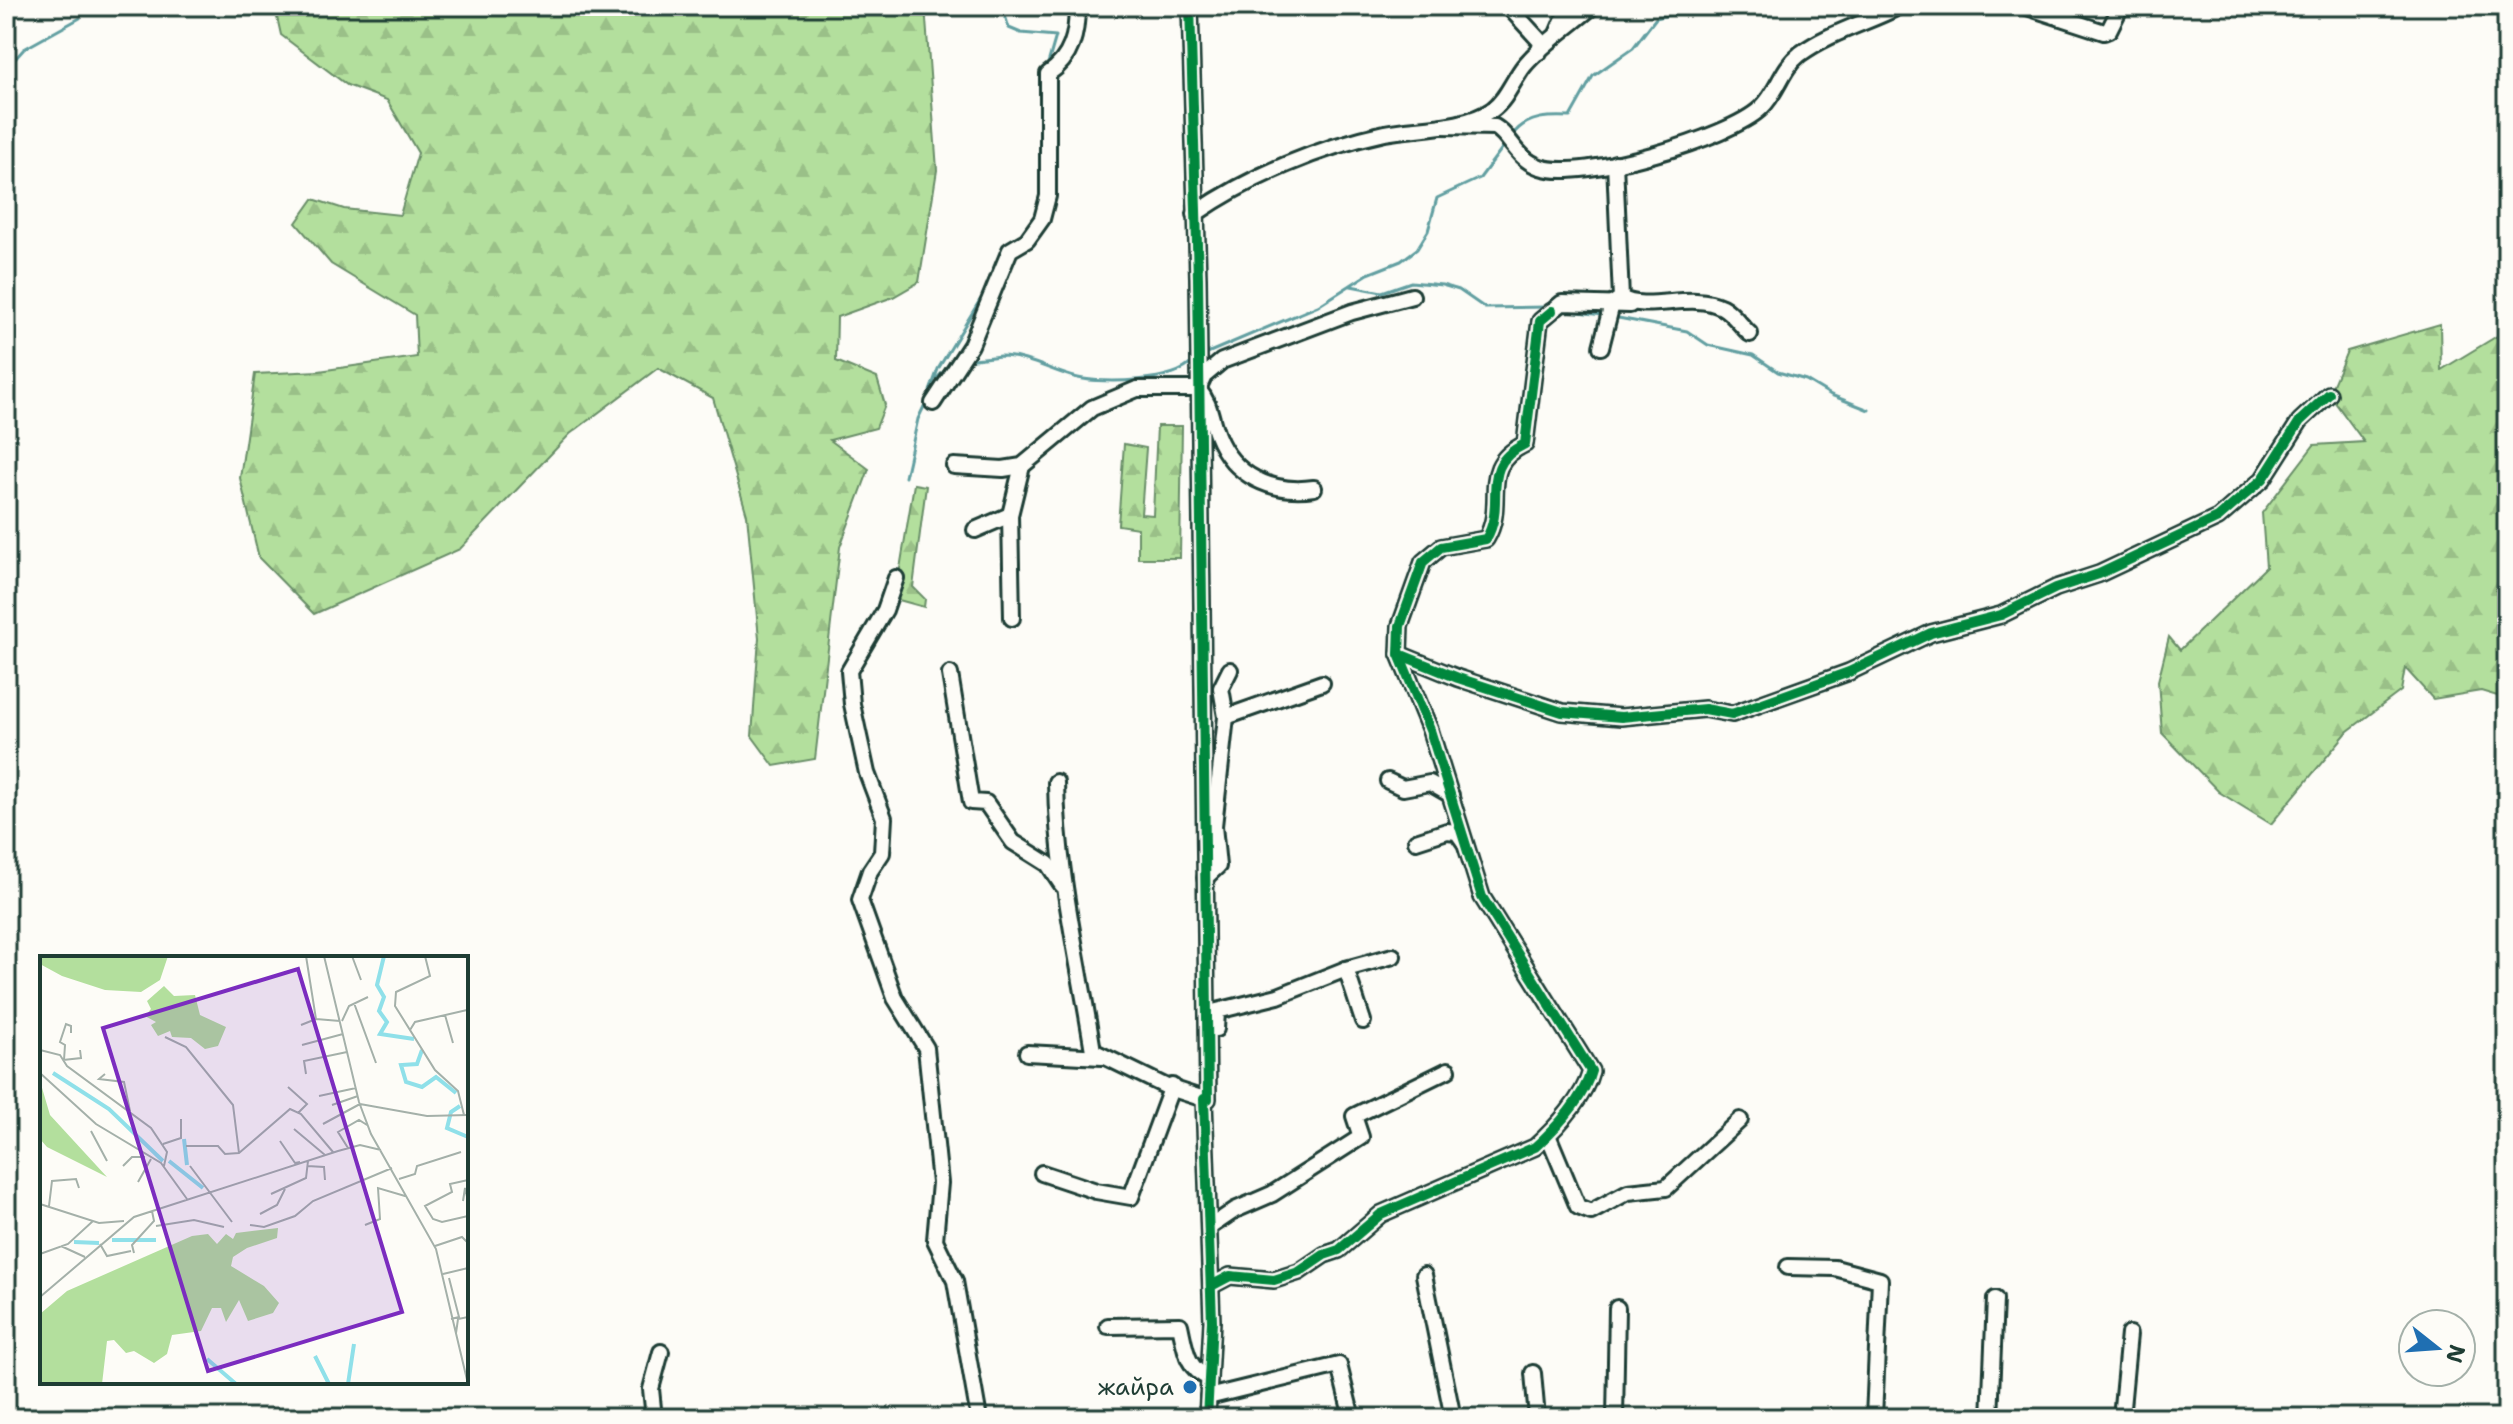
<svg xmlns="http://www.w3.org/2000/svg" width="2513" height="1424" font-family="'Shantell Sans',sans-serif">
  <defs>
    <pattern id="forest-firs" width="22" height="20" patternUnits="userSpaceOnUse" patternTransform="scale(2)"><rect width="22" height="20" fill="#b3df9d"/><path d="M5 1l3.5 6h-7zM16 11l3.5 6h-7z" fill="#9ac088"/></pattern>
  </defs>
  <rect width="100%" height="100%" fill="#fdfcf7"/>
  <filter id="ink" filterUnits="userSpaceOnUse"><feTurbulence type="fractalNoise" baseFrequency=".0125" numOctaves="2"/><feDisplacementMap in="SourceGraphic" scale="16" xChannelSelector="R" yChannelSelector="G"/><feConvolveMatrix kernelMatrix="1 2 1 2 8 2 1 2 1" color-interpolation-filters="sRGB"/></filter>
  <g filter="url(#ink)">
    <g fill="url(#forest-firs)" stroke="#698e68" stroke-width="2">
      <path d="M280,6H925L937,170L919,282L893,297L837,317L836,361L877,378L885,405L876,428L830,440L869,469L840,547L815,759L774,766L752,736L759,638L747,515L713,398L658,368L570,434L460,549L314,614L259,558L240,478L255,374L319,371L417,357L415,315L331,264L296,223L313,199L344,209L400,215L418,153L387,100L347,85L281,35L277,17Z"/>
      <path d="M2440,324L2441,370L2507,330V699L2481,691L2433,699L2405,668L2401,691L2348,731L2271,824L2219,792L2162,733L2158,681L2169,637L2180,650L2266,567L2262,513L2314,445L2364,442L2329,394L2347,351Z"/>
      <path d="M1157,426H1182L1180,558H1138V528L1118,525L1124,444L1146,448L1141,514L1153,515Z"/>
      <path d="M914,484L926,486L913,587L925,599L924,607L895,599Z"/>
    </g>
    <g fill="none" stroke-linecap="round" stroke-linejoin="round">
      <g stroke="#629fa1" stroke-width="3">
        <path d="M1002,6L1009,28L1021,33L1056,36L1047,67"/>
        <path d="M6,69L24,49L80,18"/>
        <path d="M1510,131L1515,132C1529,116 1549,116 1570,117L1593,76L1633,48L1656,18L1703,6"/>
        <path d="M1351,286L1382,292L1411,282L1442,285L1459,290L1485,308L1547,307"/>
        <path d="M1562,310L1602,315"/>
        <path d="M1613,317L1687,331L1708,345L1753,355L1778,372L1806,380L1831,395L1869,410"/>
        <path d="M1205,354L1318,306L1368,274L1401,261L1417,249L1428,231L1437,198L1480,178L1506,143"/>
        <path d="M969,359C979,359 990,357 1000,356C1027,356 1053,372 1078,378C1104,384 1175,382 1192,362"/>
        <path d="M936,379L950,365"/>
        <path d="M929,394L938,369L988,287"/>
        <path d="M905,477L918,419L930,394"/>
      </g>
      <g stroke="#1f3d34" stroke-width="20">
        <g id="minor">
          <path d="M1190,6L1198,278L1208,1099H1204L1212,1321L1207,1418"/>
          <path d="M1508,6L1541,42L1539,52"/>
          <path d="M2024,6L2104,32L2109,30L2121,6"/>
          <path d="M1557,34L1569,6"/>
          <path d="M1442,126L1495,127C1511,136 1516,159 1540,167C1581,182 1730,138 1761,108C1778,92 1781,69 1800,54C1830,32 1867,23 1900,6"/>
          <path d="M1615,163L1621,298C1647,313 1691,291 1722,307C1732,312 1742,327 1750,334"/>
          <path d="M1195,214C1250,176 1320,147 1385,133C1416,127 1465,129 1492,110C1507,99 1513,80 1524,66C1542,44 1571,25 1593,6"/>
          <path d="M1556,308L1562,303L1630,305"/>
          <path d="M1601,347L1612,304L1618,300"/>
          <path d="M1198,389L1204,376L1222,361L1352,312L1412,296"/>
          <path d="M933,403L971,345L1010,250L1027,240L1042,219L1048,196V74C1072,58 1077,34 1077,6"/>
          <path d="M954,466L1003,469L1022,466L1092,408L1137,389H1198C1211,404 1210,417 1217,435C1233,476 1272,494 1314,488"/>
          <path d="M975,530L1010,515"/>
          <path d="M896,578L885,610L849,671L852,704L867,773L884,818L882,853L870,871L860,900L895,998L926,1048L940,1183L935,1240L955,1281L979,1418"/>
          <path d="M1012,618L1010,515L1022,466"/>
          <path d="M1399,654L1458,678L1562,712L1621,717L1705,709L1732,714L1849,672L1931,633L2001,615L2056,588L2099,574L2218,518L2263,479L2300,421L2329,394"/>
          <path d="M950,674L971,802L986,803L1013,842L1048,864L1062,885"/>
          <path d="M1226,717L1322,683"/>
          <path d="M1388,781L1403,788L1430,783L1451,795"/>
          <path d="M1056,782C1057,873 1079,961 1093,1051L1167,1087L1204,1099"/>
          <path d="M1416,841L1447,831L1457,832L1464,842"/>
          <path d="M1205,878L1218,866L1214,826L1226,717L1221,688L1230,670"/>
          <path d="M1346,969L1363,1021"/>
          <path d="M1216,1029L1217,1011L1278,996L1346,969L1393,956"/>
          <path d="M1027,1053L1102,1057"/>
          <path d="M1548,1135L1578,1207L1591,1212L1628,1192L1666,1188L1740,1120"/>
          <path d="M1042,1173L1096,1191L1131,1197L1172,1086"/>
          <path d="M1210,1227L1235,1210L1272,1194L1361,1137L1354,1116L1448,1070"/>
          <path d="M1788,1267L1835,1268L1880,1280L1874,1418"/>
          <path d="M1424,1275L1453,1418"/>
          <path d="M1211,1286L1230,1276L1274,1280L1299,1272L1324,1255L1339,1250L1381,1214L1535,1147C1556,1128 1584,1098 1591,1071L1482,897L1430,730L1399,654L1400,626L1423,562L1441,547L1486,539C1508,502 1476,467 1525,444L1540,321L1552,311"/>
          <path d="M1108,1326L1180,1325C1185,1347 1186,1369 1209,1378"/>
          <path d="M1533,1373L1537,1418"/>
          <path d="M1208,1397L1339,1365L1352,1418"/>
          <path d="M654,1418L651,1389L661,1352"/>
          <path d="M1615,1418L1617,1308"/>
          <path d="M1990,1418L1995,1299"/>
          <path d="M2121,1418L2129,1334"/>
        </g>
      </g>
      <use href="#minor" stroke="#fdfcf7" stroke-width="14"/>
      <g stroke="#fdfcf7" stroke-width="15">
        <g id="cycleway">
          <path d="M1190,6L1198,278L1208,1099H1204L1212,1321L1207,1418"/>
          <path d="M1399,654L1458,678L1562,712L1621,717L1705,709L1732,714L1849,672L1931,633L2001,615L2056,588L2099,574L2218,518L2263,479L2300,421L2329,394"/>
          <path d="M1211,1286L1230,1276L1274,1280L1299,1272L1324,1255L1339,1250L1381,1214L1535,1147C1556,1128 1584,1098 1591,1071L1482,897L1430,730L1399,654L1400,626L1423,562L1441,547L1486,539C1508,502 1476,467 1525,444L1540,321L1552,311"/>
        </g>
      </g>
      <use href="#cycleway" stroke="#00873e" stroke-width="10"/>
    </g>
  </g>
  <circle fill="#1f6fb2" stroke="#fdfcf7" stroke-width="3" cx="1190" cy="1387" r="8"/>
  <g text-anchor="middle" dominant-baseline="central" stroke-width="7" stroke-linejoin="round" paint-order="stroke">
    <g font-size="24" fill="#1f3d34" stroke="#fdfcf7" text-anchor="end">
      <text x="1174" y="1387">жайра</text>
    </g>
  </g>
  <g transform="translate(40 956)">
    <rect width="428" height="428" fill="#fdfcf7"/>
    <path d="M0,0H128L120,24L101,36L65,34L22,20L0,8ZM124,30L134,40L155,39L160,59L186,71L178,90L165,93L151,82L132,81L130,75L118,80L111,69L116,66L105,60L111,53L107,45ZM0,125L10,159L67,221L7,191L0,183ZM238,272L237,282L207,292L193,301L191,310L224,330L239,347L233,357L208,365L199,344L186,366L181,352H172L161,375L132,379L127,398L114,407L94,395L86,397L74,384L67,385L62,428H0V358L27,335L152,280L168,278L177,288L186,278L193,283L196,277Z" fill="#b3df9d"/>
    <path fill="none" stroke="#8fe0e9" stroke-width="4" d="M344,0L337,29L344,41L339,55L347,66L340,78L374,83M382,94L377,108L361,109L366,126L382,131L396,121L416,137M13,117L69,153L123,205M420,150L411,156L407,172L428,181M144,183L147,209M129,205L163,232M72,284H116M34,286L59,287M275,400L289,428M167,403L196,428M308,428L314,388"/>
    <path fill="none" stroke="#a4b0a9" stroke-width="2" d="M284,0L319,146L331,178L396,293L428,428M312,0L321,24M385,0L390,20L356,36L355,50L395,114L418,135L424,159M314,47L336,107M405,59L413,87M276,63L300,65M302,65L309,50L328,41M261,69L276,63L266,0M370,74L375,66L427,54M125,81L146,91L193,149L199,197M262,89L303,78M0,94L20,99L27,110L111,172L127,196L124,210M23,104L41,102L40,94M24,104L25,89L20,86L26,68L31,70V77M0,117L56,168L121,207L147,243M65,118L59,123L84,126L90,155M266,118L264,105L307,96M248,131L267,148L258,157M279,140L316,132M320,148L387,160L428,159M292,149L318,140M283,168L320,148M254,173L285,199M51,175L67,205M240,185L255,207L260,206M123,188L141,182V163M146,190H178L185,198L199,197L250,153L261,158L293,196M308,192L298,176L319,164L327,169M83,210L92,201H105M150,210L192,266M267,210L284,211L285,224M359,223L375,218L377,210L421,196M428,224L410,228L412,236L385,250L393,263L402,266L428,260M98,226L111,203M231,238L266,222L268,205M423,245L425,232L428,245M0,248L59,267L84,265M9,250L12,225L36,223L39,232M220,258L237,249L245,233M210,269L224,271L255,260L273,245L352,212M325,269L340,263L338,232L365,240M116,270L154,264L184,271M60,288L67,300L91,295M21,290L45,301M395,290L422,281L428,287M94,297L92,289L114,265L112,255M0,298L28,288L53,265M403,318L428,312M409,322L419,361L411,363M0,341L94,261L298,195L320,189L341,194M416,377L418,363L428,361"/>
    <path fill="#7b2cbf" fill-opacity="0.15" stroke="#7b2cbf" stroke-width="4" d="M258,13L362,356L168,415L63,72Z"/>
    <rect width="428" height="428" fill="none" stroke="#1f3d34" stroke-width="4"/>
  </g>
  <rect width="2513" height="1424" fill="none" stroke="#fdfcf7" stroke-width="32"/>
  <rect x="16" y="16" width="2481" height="1392" fill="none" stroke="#1f3d34" stroke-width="3" filter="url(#ink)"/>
  <g transform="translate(2437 1348) rotate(107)"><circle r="38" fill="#fdfcf7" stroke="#a4b0a9" stroke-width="2"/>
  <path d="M0-6L14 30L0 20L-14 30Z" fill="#1f6fb2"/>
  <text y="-12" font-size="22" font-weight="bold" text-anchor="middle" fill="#1f3d34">N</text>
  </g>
</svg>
